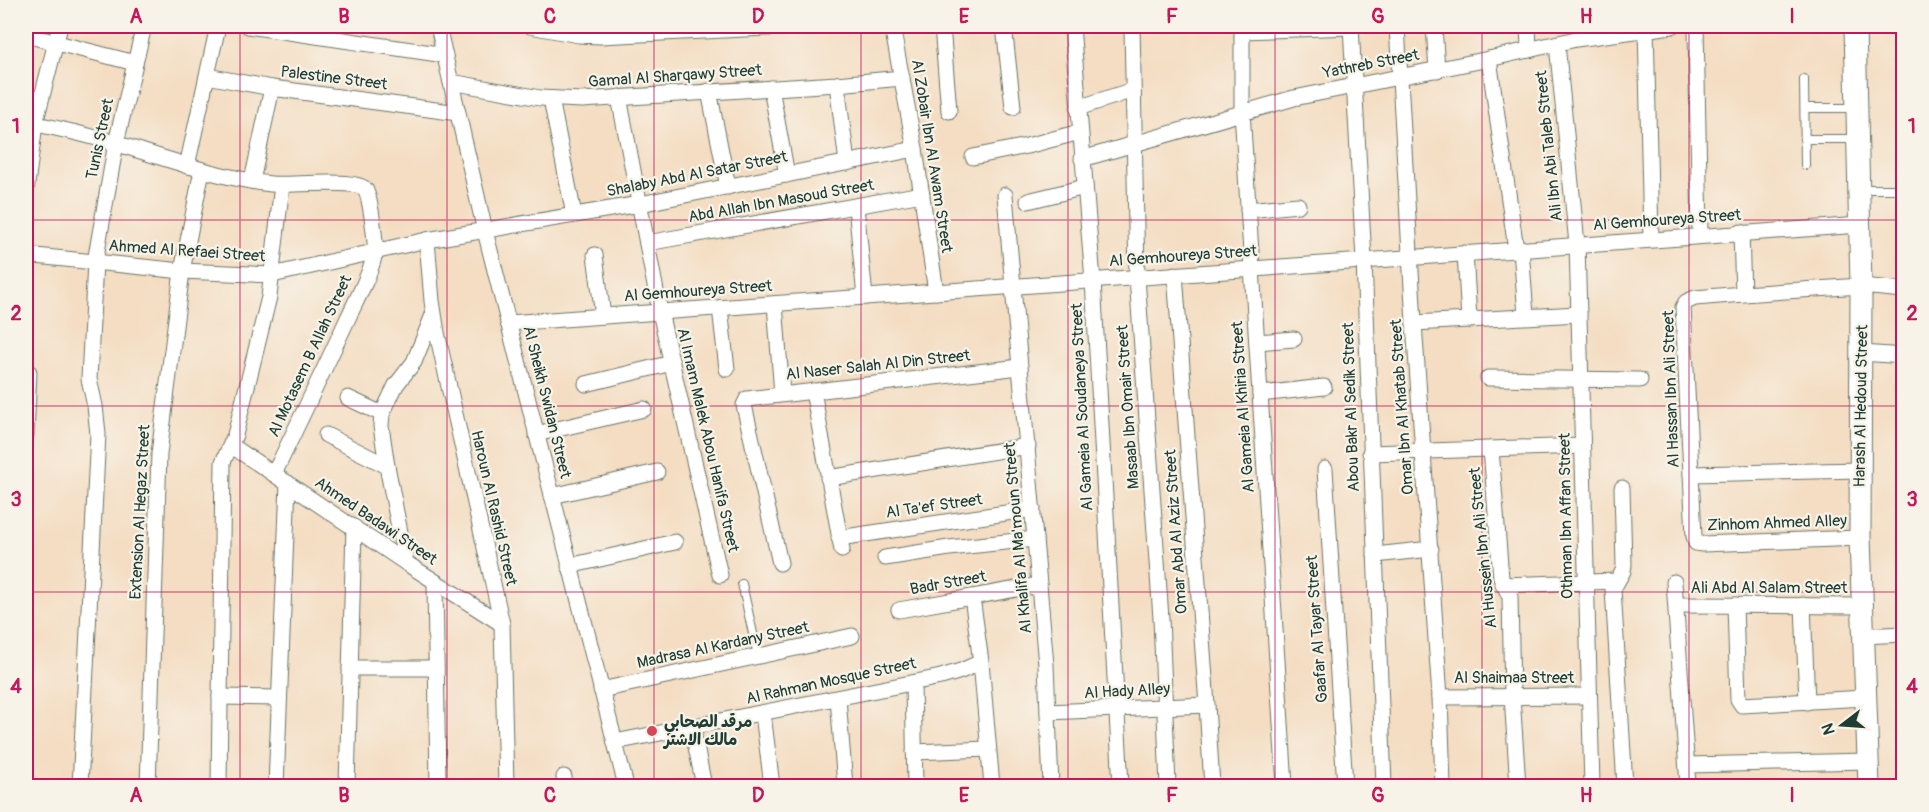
<svg xmlns="http://www.w3.org/2000/svg" width="1929" height="812" font-family="Pangolin,'Playpen Sans Arabic',sans-serif">
  <rect width="100%" height="100%" fill="#f7f3e8"/>
  <filter id="ink" filterUnits="userSpaceOnUse"><feTurbulence type="fractalNoise" baseFrequency=".0167" numOctaves="2"/><feDisplacementMap in="SourceGraphic" scale="12" xChannelSelector="R" yChannelSelector="G"/><feConvolveMatrix kernelMatrix="1 2 1 2 8 2 1 2 1" color-interpolation-filters="sRGB"/></filter>
  <filter id="wash" filterUnits="userSpaceOnUse"><feTurbulence type="fractalNoise" baseFrequency=".008" numOctaves="4" result="noise"/><feDisplacementMap in="SourceGraphic" scale="24" xChannelSelector="R" yChannelSelector="G"/><feGaussianBlur stdDeviation="1.35" result="paint"/><feColorMatrix in="noise" values="0 0 0 0 0 0 0 0 0 0 0 0 0 0 0 0 0 1.4 0 .05"/><feComposite in="paint" operator="in"/></filter>
  <g filter="url(#wash)">
    <rect width="100%" height="100%" fill="#f4ddc2"/>
  </g>
  <g filter="url(#ink)">
    <g fill="none" stroke-linecap="round" stroke-linejoin="round">
      <g stroke="#6a7566" stroke-width="10">
        <g id="lane">
          <path d="M1804,79L1805,165"/>
          <path d="M1805,108H1854"/>
          <path d="M1804,139H1857"/>
          <path d="M1860,189H1904"/>
          <path d="M742,584L758,656"/>
        </g>
      </g>
      <g stroke="#6a7566" stroke-width="17">
        <g id="street">
          <path d="M248,26L445,55"/>
          <path d="M438,26L485,231L626,786"/>
          <path d="M530,26L579,35L600,36L804,26"/>
          <path d="M892,26L915,149L936,292"/>
          <path d="M942,26L949,111"/>
          <path d="M1004,26L1013,107"/>
          <path d="M1072,26L1093,280L1121,786"/>
          <path d="M1132,26L1137,277L1161,618L1168,786"/>
          <path d="M1242,26V111L1285,786"/>
          <path d="M1351,26L1364,260L1384,786"/>
          <path d="M1397,26L1414,323L1440,697L1443,786"/>
          <path d="M1434,26L1437,70"/>
          <path d="M1528,26L1529,50"/>
          <path d="M1646,26L1651,239"/>
          <path d="M1696,26L1700,235"/>
          <path d="M1242,31L1351,27"/>
          <path d="M26,35L135,63"/>
          <path d="M1557,44L1577,244L1592,786"/>
          <path d="M1489,59L1516,249"/>
          <path d="M207,76L272,88L458,113"/>
          <path d="M451,82L540,98L582,100L837,84L902,78"/>
          <path d="M837,84L847,163"/>
          <path d="M771,88L787,175"/>
          <path d="M709,91L728,187"/>
          <path d="M619,97L660,312L720,575"/>
          <path d="M551,99L574,215"/>
          <path d="M1078,108L1133,90"/>
          <path d="M26,122C57,128 88,135 118,144C168,159 219,178 271,184C290,186 354,178 365,189C370,194 376,242 375,251C374,267 355,303 348,318C324,370 299,422 274,474"/>
          <path d="M973,157L1027,146L1080,132"/>
          <path d="M1082,159L1294,98L1489,59L1576,39L1672,26"/>
          <path d="M187,166L218,26"/>
          <path d="M252,181L272,88"/>
          <path d="M26,192L35,124L60,26"/>
          <path d="M1005,195L1046,665L1051,786"/>
          <path d="M1028,201L1085,187"/>
          <path d="M856,206L865,297"/>
          <path d="M1248,210L1298,205"/>
          <path d="M1741,232L1743,294"/>
          <path d="M427,240L432,301L437,333L502,624L506,786"/>
          <path d="M647,243L922,194"/>
          <path d="M1521,248L1526,316"/>
          <path d="M1465,253L1469,320"/>
          <path d="M26,255L182,271L272,275L427,240L640,204L915,149"/>
          <path d="M595,255L603,316"/>
          <path d="M1175,274L1207,705L1212,786"/>
          <path d="M775,304L782,394"/>
          <path d="M720,308L727,369"/>
          <path d="M508,323L1860,225"/>
          <path d="M1414,323L1579,314"/>
          <path d="M1257,342L1294,339"/>
          <path d="M1862,353L1904,356"/>
          <path d="M1488,378L1640,380"/>
          <path d="M586,384L672,363"/>
          <path d="M813,391L842,550"/>
          <path d="M1260,394L1324,387"/>
          <path d="M348,398L382,414"/>
          <path d="M536,434L644,409"/>
          <path d="M26,435L29,372"/>
          <path d="M326,435L387,466"/>
          <path d="M232,446L406,563L502,624"/>
          <path d="M1491,449L1501,578L1510,597L1512,696L1518,786"/>
          <path d="M1370,453L1582,446"/>
          <path d="M1325,469L1345,786"/>
          <path d="M1691,474L1860,470"/>
          <path d="M828,478L1028,446"/>
          <path d="M1622,488L1624,565L1623,571L1613,589L1625,786"/>
          <path d="M552,496L657,472"/>
          <path d="M839,538L1033,509"/>
          <path d="M1860,538L1702,544L1696,543L1694,536L1683,307L1686,302L1695,298L1743,294L1861,286L1904,290"/>
          <path d="M1375,555L1431,549"/>
          <path d="M885,558L949,548L1035,539"/>
          <path d="M406,563L387,466L381,426L382,414L396,385L414,362L433,315"/>
          <path d="M780,563L744,405L747,399L1020,367"/>
          <path d="M569,566L675,542"/>
          <path d="M435,582L438,786"/>
          <path d="M1674,582L1688,786"/>
          <path d="M1503,585L1617,581"/>
          <path d="M972,597L981,662L992,786"/>
          <path d="M1676,605L1861,606"/>
          <path d="M1735,605L1738,699L1742,705L1865,698"/>
          <path d="M1803,605L1807,702"/>
          <path d="M899,610L1039,585"/>
          <path d="M1863,636L1904,634"/>
          <path d="M350,668H436"/>
          <path d="M913,683L915,786"/>
          <path d="M601,690L852,636"/>
          <path d="M220,697L279,698"/>
          <path d="M1440,697L1589,696"/>
          <path d="M838,698L845,786"/>
          <path d="M1048,712L1207,705"/>
          <path d="M763,714L772,786"/>
          <path d="M692,727L704,786"/>
          <path d="M615,742L941,677L961,671L981,662"/>
          <path d="M914,752L988,749"/>
          <path d="M1687,765L1868,761"/>
          <path d="M564,777L565,786"/>
          <path d="M80,786L98,434L95,406L89,379L95,262L116,143L144,26"/>
          <path d="M148,786L159,454L182,271L202,170"/>
          <path d="M219,786L223,462L235,435L269,297L282,185"/>
          <path d="M276,786L288,483"/>
          <path d="M347,786L354,527"/>
        </g>
      </g>
      <g stroke="#6a7566" stroke-width="23">
        <path id="secondary" d="M1855,26L1861,286L1860,538L1869,786"/>
      </g>
      <use href="#lane" stroke="#fff" stroke-width="8"/>
      <use href="#street" stroke="#fff" stroke-width="15"/>
      <use href="#secondary" stroke="#fff" stroke-width="21"/>
    </g>
  </g>
  <path fill="none" stroke="#c2185b" stroke-width="1.5" stroke-opacity="0.55" d="M240,26V786M447,26V786M654,26V786M861,26V786M1068,26V786M1275,26V786M1482,26V786M1689,26V786M26,220H1904M26,406H1904M26,592H1904"/>
  <circle fill="#d1495b" stroke="#f7f3e8" stroke-width="2" cx="652" cy="731" r="6"/>
  <g text-anchor="middle" dominant-baseline="central" stroke-width="4.5" stroke-linejoin="round" paint-order="stroke">
    <g font-size="16" fill="#1f3d34" stroke="#f7f3e8">
      <text transform="translate(1371 64) rotate(-11)">Yathreb Street</text>
      <text transform="translate(675 76) rotate(-4)">Gamal Al Sharqawy Street</text>
      <text transform="translate(334 78) rotate(7)">Palestine Street</text>
      <text transform="translate(100 139) rotate(-78)">Tunis Street</text>
      <text transform="translate(1549 146) rotate(-96)">Ali Ibn Abi Taleb Street</text>
      <text transform="translate(932 156) rotate(81)">Al Zobair Ibn Al Awam Street</text>
      <text transform="translate(697 174) rotate(-11)">Shalaby Abd Al Satar Street</text>
      <text transform="translate(781 201) rotate(-10)">Abd Allah Ibn Masoud Street</text>
      <text transform="translate(1667 220) rotate(-4)">Al Gemhoureya Street</text>
      <text transform="translate(187 251) rotate(4)">Ahmed Al Refaei Street</text>
      <text transform="translate(1183 256) rotate(-4)">Al Gemhoureya Street</text>
      <text transform="translate(698 291) rotate(-4)">Al Gemhoureya Street</text>
      <text transform="translate(310 356) rotate(-65)">Al Motasem B Allah Street</text>
      <text transform="translate(878 365) rotate(-6)">Al Naser Salah Al Din Street</text>
      <text transform="translate(1671 389) rotate(-92)">Al Hassan Ibn Ali Street</text>
      <text transform="translate(547 402) rotate(76)">Al Sheikh Swidan Street</text>
      <text transform="translate(1861 406) rotate(-89)">Harash Al Hedoud Street</text>
      <text transform="translate(1082 407) rotate(-93)">Al Gameia Al Soudaneya Street</text>
      <text transform="translate(1128 407) rotate(-94)">Masaab Ibn Omair Street</text>
      <text transform="translate(1243 407) rotate(-94)">Al Gameia Al Khiria Street</text>
      <text transform="translate(1351 407) rotate(-92)">Abou Bakr Al Sedik Street</text>
      <text transform="translate(1402 407) rotate(-94)">Omar Ibn Al Khatab Street</text>
      <text transform="translate(708 440) rotate(77)">Al Imam Malek Abou Hanifa Street</text>
      <text transform="translate(934 506) rotate(-8)">Al Ta'ef Street</text>
      <text transform="translate(494 508) rotate(77)">Haroun Al Rashid Street</text>
      <text transform="translate(140 512) rotate(-87)">Extension Al Hegaz Street</text>
      <text transform="translate(1566 516) rotate(-91)">Othman Ibn Affan Street</text>
      <text transform="translate(376 521) rotate(34)">Ahmed Badawi Street</text>
      <text transform="translate(1777 523) rotate(-2)">Zinhom Ahmed Alley</text>
      <text transform="translate(1176 532) rotate(-94)">Omar Abd Al Aziz Street</text>
      <text transform="translate(1018 538) rotate(-95)">Al Khalifa Al Ma'moun Street</text>
      <text transform="translate(1483 548) rotate(-96)">Al Hussein Ibn Ali Street</text>
      <text transform="translate(948 583) rotate(-10)">Badr Street</text>
      <text x="1769" y="588">Ali Abd Al Salam Street</text>
      <text transform="translate(1317 629) rotate(-94)">Gaafar Al Tayar Street</text>
      <text transform="translate(723 645) rotate(-12)">Madrasa Al Kardany Street</text>
      <text x="1514" y="678">Al Shaimaa Street</text>
      <text transform="translate(831 681) rotate(-12)">Al Rahman Mosque Street</text>
      <text transform="translate(1127 691) rotate(-3)">Al Hady Alley</text>
    </g>
    <g font-size="16" font-weight="bold" fill="#1f3d34" stroke="#f7f3e8" text-anchor="start">
      <text x="664" y="722">مرقد الصحابي<tspan x="664" dy="18">مالك الاشتر</tspan></text>
    </g>
  </g>
  <rect width="1929" height="812" fill="none" stroke="#f7f3e8" stroke-width="66"/>
  <g transform="translate(1842 725) rotate(253)" stroke="#f7f3e8" stroke-width="4.5" paint-order="stroke">
  <path d="M0-4.5L10 22L0 15L-10 22Z" fill="#1f3d34"/>
  <text y="-9" font-size="16" font-weight="bold" text-anchor="middle" fill="#1f3d34">N</text>
  </g>
  <rect x="33" y="33" width="1863" height="746" fill="none" stroke="#c2185b" stroke-width="2"/>
  <g font-size="20" text-anchor="middle" font-weight="bold" fill="#c2185b">
    <text x="136" y="23">A</text>
    <text x="344" y="23">B</text>
    <text x="550" y="23">C</text>
    <text x="758" y="23">D</text>
    <text x="964" y="23">E</text>
    <text x="1172" y="23">F</text>
    <text x="1378" y="23">G</text>
    <text x="1586" y="23">H</text>
    <text x="1792" y="23">I</text>
    <text x="16" y="133">1</text>
    <text x="1912" y="133">1</text>
    <text x="16" y="320">2</text>
    <text x="1912" y="320">2</text>
    <text x="16" y="506">3</text>
    <text x="1912" y="506">3</text>
    <text x="16" y="693">4</text>
    <text x="1912" y="693">4</text>
    <text x="136" y="802">A</text>
    <text x="344" y="802">B</text>
    <text x="550" y="802">C</text>
    <text x="758" y="802">D</text>
    <text x="964" y="802">E</text>
    <text x="1172" y="802">F</text>
    <text x="1378" y="802">G</text>
    <text x="1586" y="802">H</text>
    <text x="1792" y="802">I</text>
  </g>
</svg>
